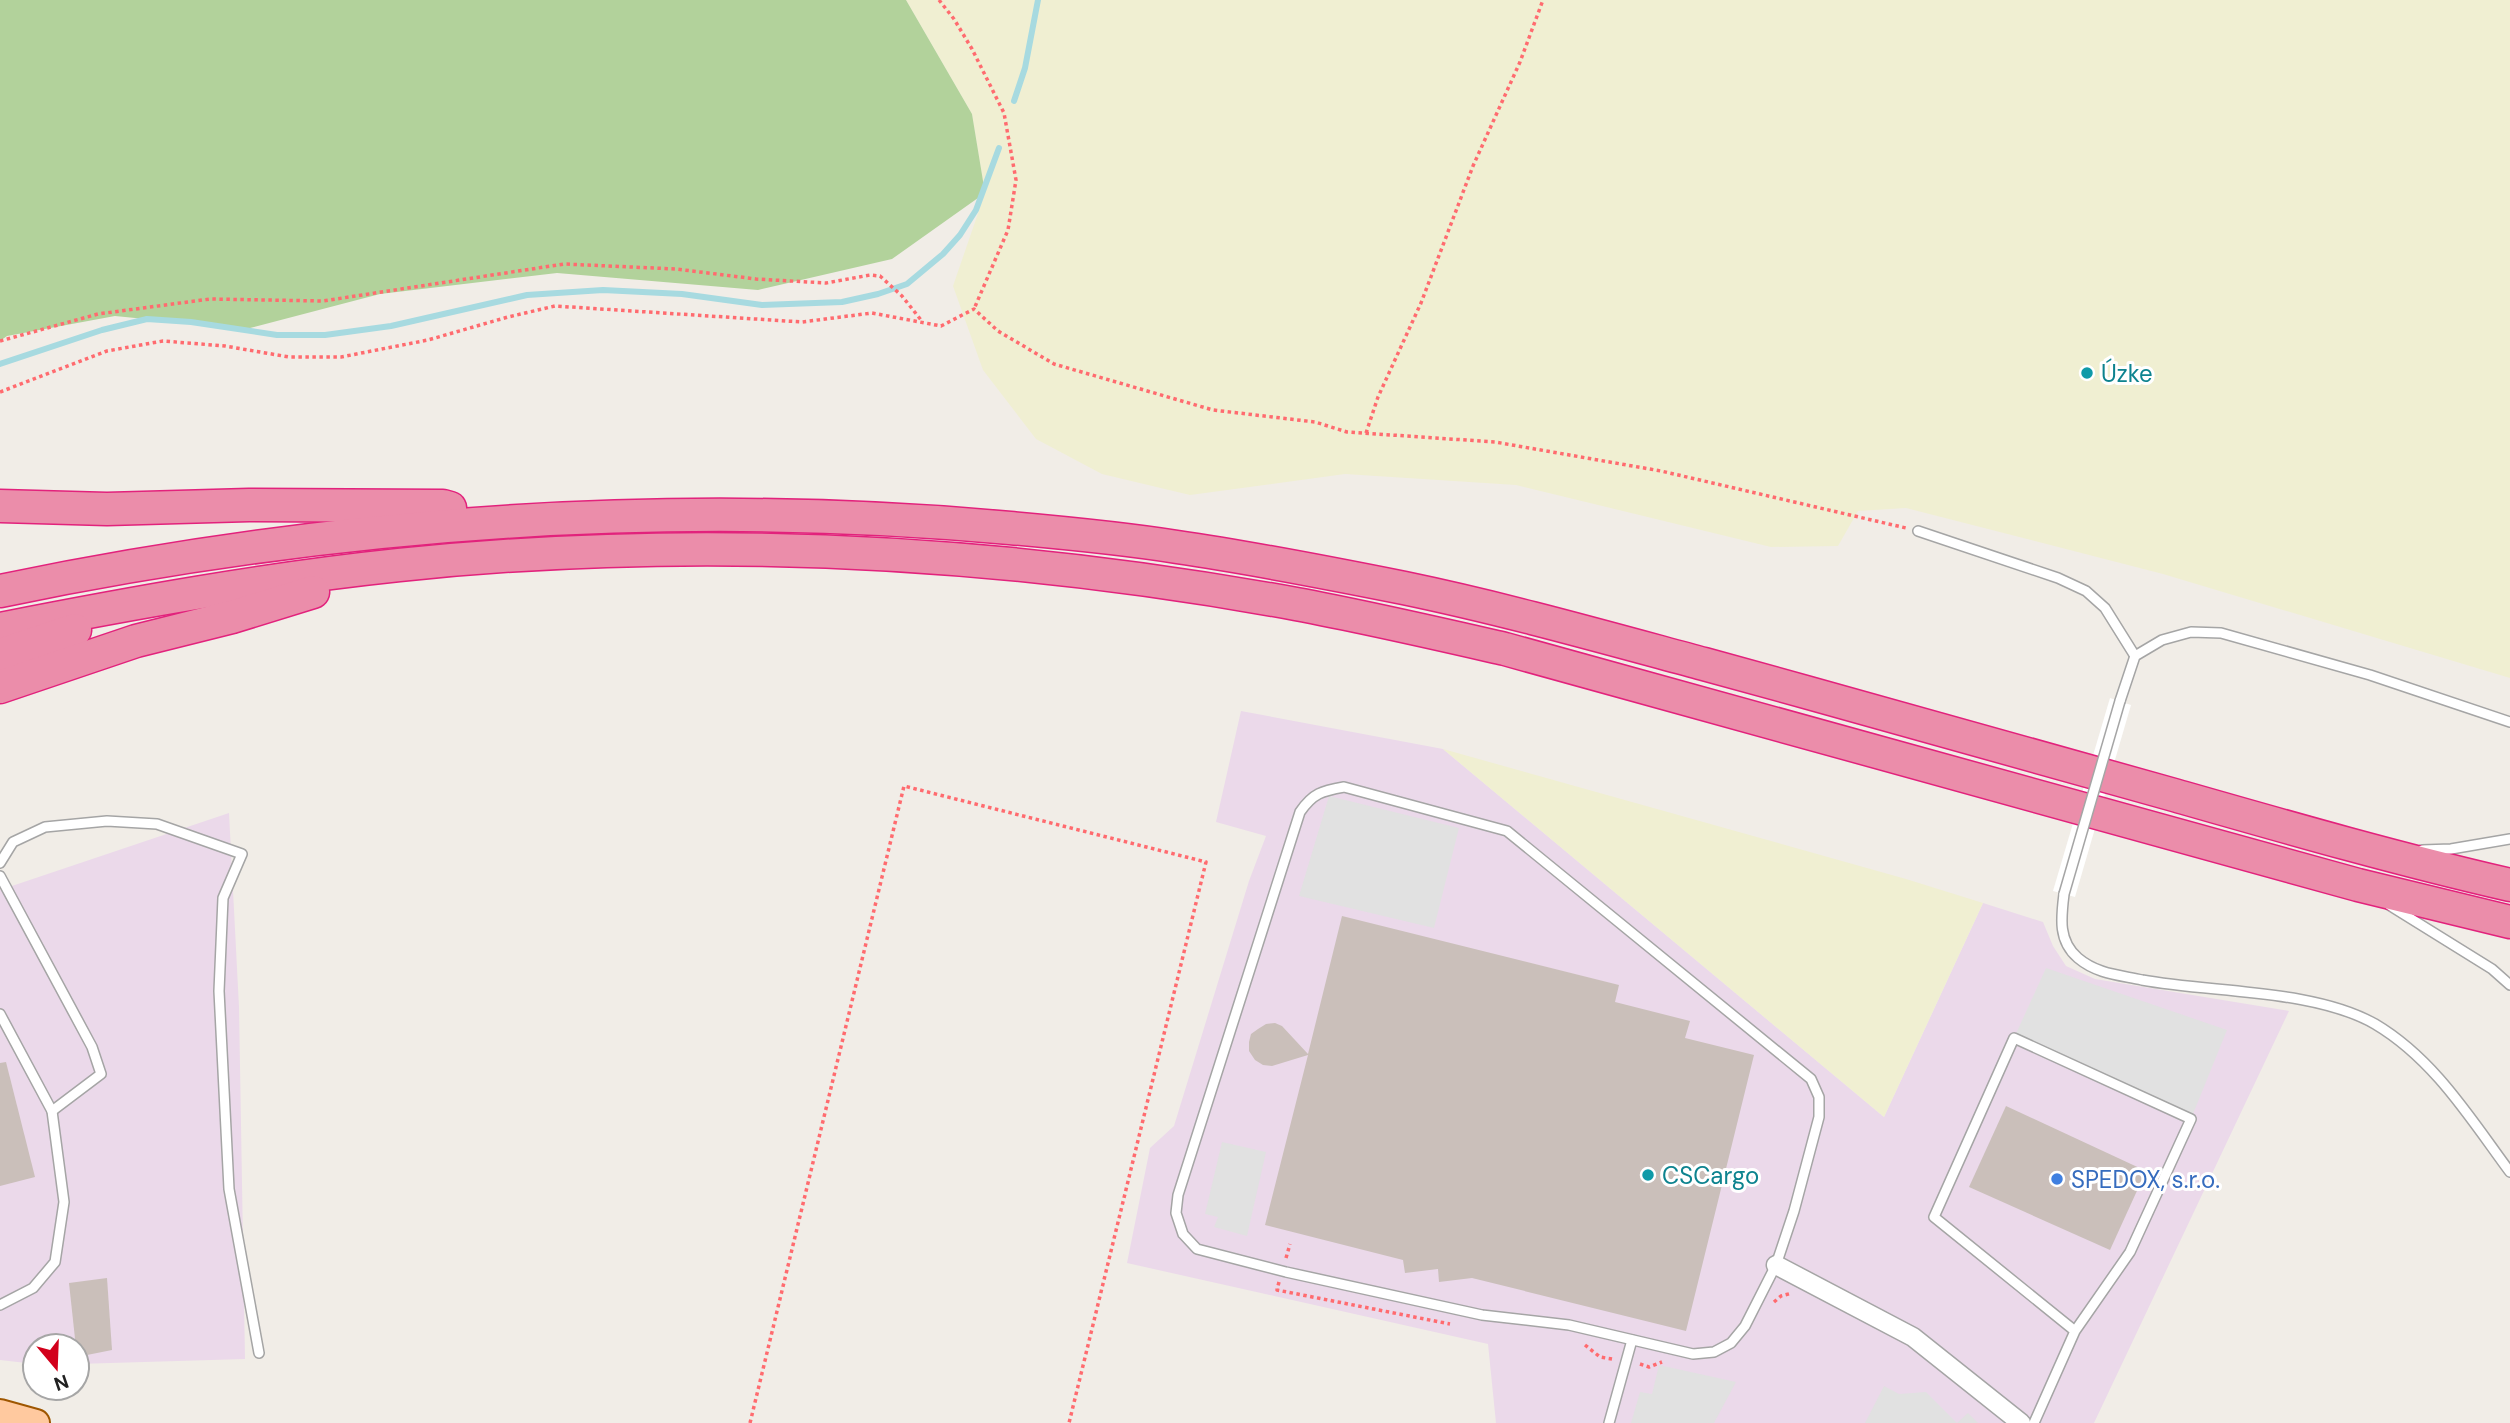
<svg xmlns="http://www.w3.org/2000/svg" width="2510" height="1423" font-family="'DM Sans',sans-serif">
  <rect width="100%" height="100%" fill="#f1ede7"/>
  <g fill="#ebd9ea">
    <path d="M1241,711L1443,749L1884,1117L1983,903L2043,922L2053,946L2066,966L2095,979L2289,1011L2094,1423H1496L1488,1344L1127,1263L1150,1148L1174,1126L1249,881L1266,836L1216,822Z"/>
    <path d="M229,813L239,1007L245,1359L77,1364V1346H35V1364L0,1360V890Z"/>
  </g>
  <g fill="#f0efd2">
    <path d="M906,0H2510V678L2163,574L1906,508L1858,511L1838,546L1771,547L1516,485L1345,474L1190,495L1102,474L1036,439L983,370L953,286L985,193L972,114Z"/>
    <path d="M1443,749L1906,879L1983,903L1884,1117Z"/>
  </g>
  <path fill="#b2d29b" d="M0,0H906L972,114L985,193L892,259L758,290L557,273L380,294L246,329L115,316L7,336L0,341Z"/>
  <g fill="#e1e1e1">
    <path d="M1329,796L1459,828L1434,928L1299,896Z"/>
    <path d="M2046,968L2227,1030L2191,1119L2014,1038Z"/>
    <path d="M1222,1142L1266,1152L1247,1236L1214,1227L1218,1217L1205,1214Z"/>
    <path d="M1659,1365L1736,1382L1714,1423H1631L1640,1392L1652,1394Z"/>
    <path d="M1884,1386L1899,1394L1926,1392L1957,1423L1968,1413L1978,1423H1865Z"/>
  </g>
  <path fill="#fff" d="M2110,698L2131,705L2075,897L2053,891Z"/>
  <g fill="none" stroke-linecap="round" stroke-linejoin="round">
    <g stroke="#a7dae0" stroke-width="6">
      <path d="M1014,101L1025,68L1038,0"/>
      <path d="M0,364L102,330L147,319L191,322L277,335H325L391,326L527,295L603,290L682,294L762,305L842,302L878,294L907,284L943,254L960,235L976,210L999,148"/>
    </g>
  </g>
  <g fill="#cabfba">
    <path d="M1342,916L1619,985L1615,1002L1690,1021L1685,1038L1754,1055L1686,1331L1472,1278L1439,1282L1438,1269L1405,1273L1403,1260L1265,1225L1308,1055L1272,1066L1263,1065L1255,1060L1249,1051V1042L1251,1034L1258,1029L1266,1024L1275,1023L1282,1026L1308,1054Z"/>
    <path d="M6,1062L35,1177L0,1186V1063Z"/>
    <path d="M2006,1106L2146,1171L2110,1250L1969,1187Z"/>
    <path d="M107,1278L112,1350L77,1357L69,1283Z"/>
  </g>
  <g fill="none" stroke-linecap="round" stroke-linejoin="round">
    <g stroke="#a5a5a5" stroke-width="12">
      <g id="lane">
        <path d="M1918,531L2058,578L2086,591L2105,608L2135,656"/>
        <path d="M2120,701L2135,656L2162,640L2191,632L2221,633L2370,675L2510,722"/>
        <path d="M1344,787L1507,831L1811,1079L1819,1097V1117L1794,1211L1776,1265L1745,1326L1731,1343L1714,1352L1693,1354L1569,1325L1482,1315L1286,1272L1197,1249L1183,1234L1176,1213L1178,1195L1300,812C1313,793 1322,791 1344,787Z"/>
        <path d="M2422,850L2451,849L2510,839"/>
        <path d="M0,863L13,842L45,827L107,821L157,824L242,854L223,898L219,991L229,1189L259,1353"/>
        <path d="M0,876L92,1047L101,1074L52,1111"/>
        <path d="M2064,894C2061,918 2058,941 2078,958C2097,974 2119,975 2142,980C2213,993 2314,989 2375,1024C2434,1059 2470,1118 2510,1172"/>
        <path d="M2389,905L2492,969L2510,985"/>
        <path d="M0,1014L52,1111L64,1202L55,1262L33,1288L0,1305"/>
        <path d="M1609,1423L1632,1340"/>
        <path d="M2034,1423L2075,1331L2130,1252L2191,1119L2014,1038L1934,1217L2075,1331"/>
      </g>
    </g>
    <g stroke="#a5a5a5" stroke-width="21">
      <path id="street" d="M1776,1265L1913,1337L2021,1423"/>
    </g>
    <g stroke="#9e5600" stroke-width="30">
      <path id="primary" d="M0,1413L36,1423"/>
    </g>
    <g stroke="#e2227c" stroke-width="35">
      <g id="highway">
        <path d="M0,506L107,509L249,505L443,506L450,508"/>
        <path d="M0,591C333,522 671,497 1010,528C1066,533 1121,538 1177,547C1253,558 1329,573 1404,588C1505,609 1604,637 1704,664C1861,707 2018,751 2174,795C2286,827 2397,859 2510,885"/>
        <path d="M0,629C132,603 265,579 399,565C697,534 1001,550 1296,604C1366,617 1435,633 1505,649L2358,885L2510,922"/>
        <path d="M0,655L75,630"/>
        <path d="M0,687L136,641L232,617L313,592"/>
      </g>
    </g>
    <g stroke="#ff6b6f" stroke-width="3.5" stroke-dasharray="3.5 3.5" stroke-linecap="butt">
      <path d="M939,0L954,19L972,49L1004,113L1016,180L1008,230L974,309"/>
      <path d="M0,341L98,314L210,299L323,301L564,264L676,269L756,279L826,283L870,275L880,276L902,296L921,320"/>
      <path d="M0,392L107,351L163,341L225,346L289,357H341L428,340L508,317L555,306L802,322L872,313L941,326L974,309L998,331L1054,364L1213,410L1315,422L1347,432L1495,442L1661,471L1906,528"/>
      <path d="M1366,433L1378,397L1421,303L1473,166L1520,62L1543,0"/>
      <path d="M1286,1258L1290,1244"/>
      <path d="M1279,1282L1277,1290L1450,1324"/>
      <path d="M1774,1302L1781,1296L1792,1293"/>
      <path d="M1585,1345L1600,1357L1612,1359"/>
      <path d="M1640,1364L1649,1367L1662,1362"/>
      <path d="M750,1423L904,786L1206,862L1069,1423"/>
    </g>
    <use href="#lane" stroke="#fff" stroke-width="9"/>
    <use href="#street" stroke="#fff" stroke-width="18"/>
    <use href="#primary" stroke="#ffc99f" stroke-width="26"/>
    <use href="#highway" stroke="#eb8daa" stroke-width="32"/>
    <g stroke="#a5a5a5" stroke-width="12" stroke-linecap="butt">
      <path id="lane-bridge" d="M2064,894L2120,701"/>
    </g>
    <use href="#lane-bridge" stroke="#fff" stroke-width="9"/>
  </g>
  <g fill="#0f9aa8" stroke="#fff" stroke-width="2.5">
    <circle cx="2087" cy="373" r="7"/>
    <circle cx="1648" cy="1175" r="7"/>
  </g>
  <circle fill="#3f7fe0" stroke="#fff" stroke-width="2.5" cx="2057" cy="1179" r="7"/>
  <g text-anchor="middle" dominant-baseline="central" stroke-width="6" stroke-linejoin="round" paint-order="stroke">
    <g font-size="24" fill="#0d838f" stroke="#fff" text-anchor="start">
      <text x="2101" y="373">Úzke</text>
      <text x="1662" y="1175">CSCargo</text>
    </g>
    <g font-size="24" fill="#366cbe" stroke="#fff" text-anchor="start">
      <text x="2071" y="1179">SPEDOX, s.r.o.</text>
    </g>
  </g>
  <g transform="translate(56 1367) rotate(161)"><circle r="33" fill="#ffffff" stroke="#a6a6a6" stroke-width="2"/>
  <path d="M0-5L12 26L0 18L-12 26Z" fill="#d2001b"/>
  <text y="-10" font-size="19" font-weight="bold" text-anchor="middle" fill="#212121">N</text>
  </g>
</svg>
